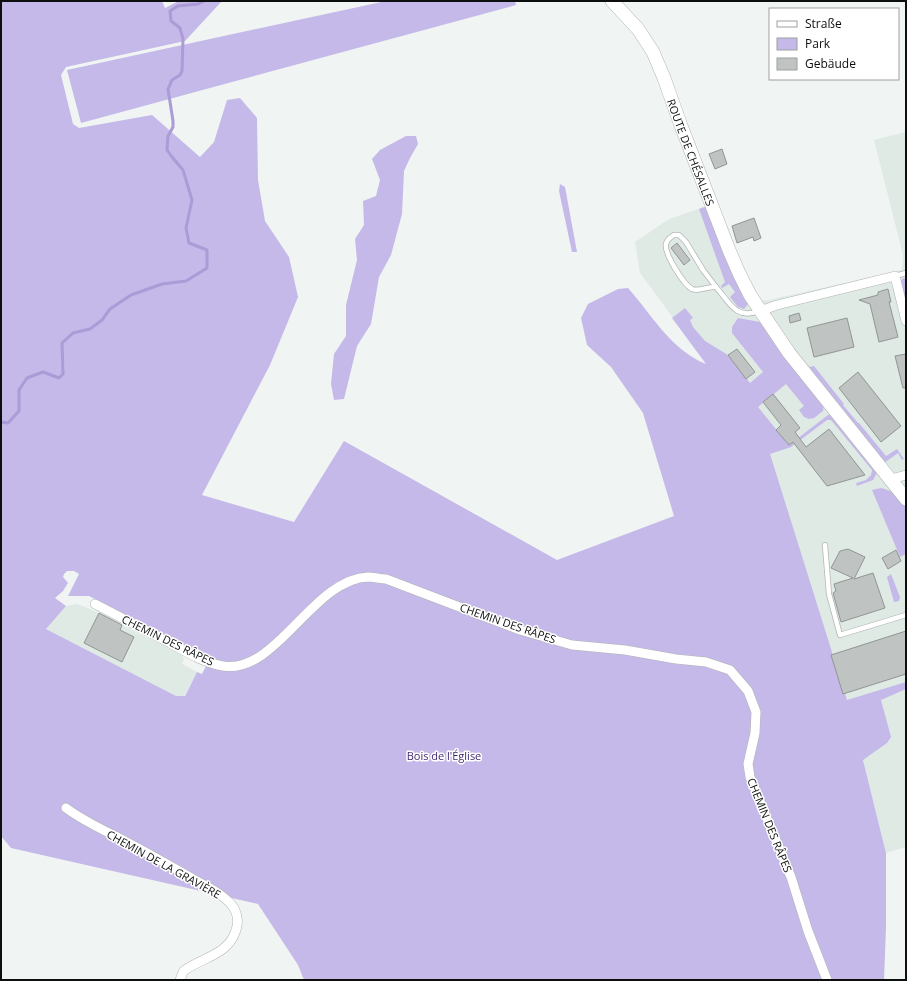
<svg xmlns="http://www.w3.org/2000/svg" width="907" height="981" font-family="'Open Sans',sans-serif">
  <rect width="100%" height="100%" fill="#f0f4f2"/>
  <g fill="#dfeae5">
    <path d="M906,132V847L886,853L863,760L707,364L640,273L635,242L669,219L707,206L750,295L764,301L902,270L903,255L874,140Z"/>
    <path d="M77,604L90,609L182,655L184,659L182,664L197,672L184,696H176L46,629L66,606Z"/>
  </g>
  <g fill="#c5b9e9" fill-rule="evenodd">
    <path d="M1,1H162L165,8L179,1H222L185,41L66,67L61,75L73,124L79,128L152,115L200,157L214,142L227,100L240,98L257,118L258,180L265,221L289,257L298,297L270,365L202,495L294,522L344,441L557,560L674,516L643,413L611,367L587,345L581,318L588,304L618,289L628,288C652,315 671,350 706,364L672,318L685,308L693,318L690,320L693,327L705,341L728,355L750,383L763,372L732,333V327L738,318L760,322L824,404L823,411L814,418L809,419L804,417L799,410L804,406L786,384L758,407L789,445L828,415H830L877,473L873,480L857,486L856,483L866,480L871,475L872,470L831,420H827L791,447L770,454L847,700L906,682V689L881,700L891,737L887,743L863,760L886,853V927L884,980H304L298,965L258,904L11,848L1,836ZM67,571H74L79,574L68,596H89L210,658L202,674L197,672L185,696H176L46,629L66,606L55,598L63,591L68,583L63,577L64,574Z"/>
    <path d="M386,1H515L516,5L81,123L67,70Z"/>
    <path d="M406,136H416L418,144L410,158L404,171L402,214L391,255L379,277L371,324L357,346L344,399L334,400L331,384L334,354L346,336V305L357,260L355,239L364,225L363,201L376,196L380,180L372,159L380,150Z"/>
    <path d="M560,184L565,187L577,252H572L559,191Z"/>
    <path d="M707,206L748,300V304L744,309L738,307L730,297L735,292L729,284L722,288L721,286L725,282L699,209Z"/>
    <path d="M903,278L906,279V308L901,281Z"/>
    <path d="M814,366L844,404L843,405L858,423H859L886,456L897,449L904,459L902,460L898,453L887,461L885,462L809,367Z"/>
    <path d="M881,488C891,490 904,498 906,509C907,521 906,541 906,554L900,557L872,490Z"/>
    <path d="M891,574L900,597L899,601L894,602L887,577Z"/>
  </g>
  <g fill="none" stroke-linecap="round" stroke-linejoin="round">
    <path stroke="#ab9bd7" stroke-width="3" d="M1,422L8,423L19,411V390L27,378L43,372L59,378L63,374L62,343L73,333L90,329L102,320L110,309L131,295L162,284L186,281L207,268V250L189,243L186,228L192,200L183,170L172,157L167,150L168,136L173,127V121L168,89L172,80L180,75L182,71L183,39L180,28L171,21L170,11L178,6L198,4L204,1"/>
  </g>
  <g fill="#bfc4c2" stroke="#919593">
    <path d="M722,149L727,164L715,169L709,154Z"/>
    <path d="M754,218L761,238L754,241L753,237L737,243L732,226Z"/>
    <path d="M677,243L690,260L684,265L671,248Z"/>
    <path d="M888,289L891,302H889L898,337L879,342L870,304L859,300L878,295V292Z"/>
    <path d="M799,313L801,320L790,323L789,316Z"/>
    <path d="M847,318L854,347L814,357L807,328Z"/>
    <path d="M737,349L755,372L746,379L728,355Z"/>
    <path d="M906,354V388H903L895,356Z"/>
    <path d="M858,372L901,426L881,442L839,388Z"/>
    <path d="M773,394L800,428L795,432L806,447L829,429L865,475L827,486L793,442L789,445L776,430L781,425L763,402Z"/>
    <path d="M848,549L865,557L854,579L873,573L885,608L841,622L833,593L836,591L834,584L853,578L831,568L840,551Z"/>
    <path d="M896,550L901,561L888,569L882,558Z"/>
    <path d="M99,613L122,625L120,630L134,637L122,662L84,643Z"/>
    <path d="M906,631V674L843,694L831,655Z"/>
  </g>
  <g fill="none" stroke-linecap="round" stroke-linejoin="round">
    <g stroke="#b1b6b4" stroke-width="6">
      <g id="lane">
        <path d="M674,235H679L686,242L703,270L716,287C708,286 699,292 692,289C683,284 664,253 666,244C667,239 671,237 674,235Z"/>
        <path d="M895,276L906,273"/>
        <path d="M716,287C728,300 736,321 758,311"/>
        <path d="M825,545L829,594L840,635L906,615"/>
      </g>
    </g>
    <g stroke="#b1b6b4" stroke-width="10">
      <g id="street">
        <path d="M760,311L777,305L895,276L906,321"/>
        <path d="M891,479L906,475"/>
        <path d="M95,604C120,617 145,630 170,643C186,652 204,663 223,666C276,675 313,579 368,577C374,577 380,579 386,579L520,630L572,645L625,650L676,659L706,662L730,670L748,691L756,712L755,733L748,764L750,777L791,877L808,931L827,980"/>
        <path d="M66,808C82,820 101,829 119,838C144,851 169,865 193,879C206,886 221,893 231,904C237,911 239,921 236,930C229,954 204,957 185,970L183,972L180,980"/>
      </g>
    </g>
    <g stroke="#b1b6b4" stroke-width="14">
      <g id="secondary">
        <path id="s1" d="M612,1L638,29L653,52L664,78L680,123L729,250L739,273L750,295L789,353L906,499"/>
      </g>
    </g>
    <use href="#lane" stroke="#fff" stroke-width="4.5"/>
    <use href="#street" stroke="#fff" stroke-width="9"/>
    <use href="#secondary" stroke="#fff" stroke-width="13"/>
  </g>
  <g text-anchor="middle" dominant-baseline="central" stroke-width="3" stroke-linejoin="round" paint-order="stroke">
    <g font-size="11" fill="#0d0e0e" stroke="#fff">
      <text stroke="none"><textPath href="#s1" startOffset="173">ROUTE DE CHÉSALLES</textPath></text>
      <text transform="translate(508 623) rotate(19)">CHEMIN DES RÂPES</text>
      <text transform="translate(168 640) rotate(26)">CHEMIN DES RÂPES</text>
      <text transform="translate(770 825) rotate(68)">CHEMIN DES RÂPES</text>
      <text transform="translate(164 864) rotate(29)">CHEMIN DE LA GRAVIÈRE</text>
    </g>
    <g font-size="11" fill="#432a71" stroke="#fff">
      <text x="444" y="755">Bois de l'Église</text>
    </g>
  </g>
  <rect width="907" height="981" fill="none" stroke="#0d0e0e" stroke-width="4"/>
  <rect x="769" y="8" width="130" height="72" fill="#ffffff" stroke="#9e9f9f"/>
  <rect x="777" y="21" width="20" height="6" fill="#ffffff" stroke="#9e9f9f"/>
  <text x="805" y="28" font-size="12" fill="#0d0e0e">Straße</text>
  <rect x="777" y="38" width="20" height="12" fill="#c5b9e9" stroke="#9e9f9f"/>
  <text x="805" y="48" font-size="12" fill="#0d0e0e">Park</text>
  <rect x="777" y="58" width="20" height="12" fill="#bfc4c2" stroke="#9e9f9f"/>
  <text x="805" y="68" font-size="12" fill="#0d0e0e">Gebäude</text>
</svg>
